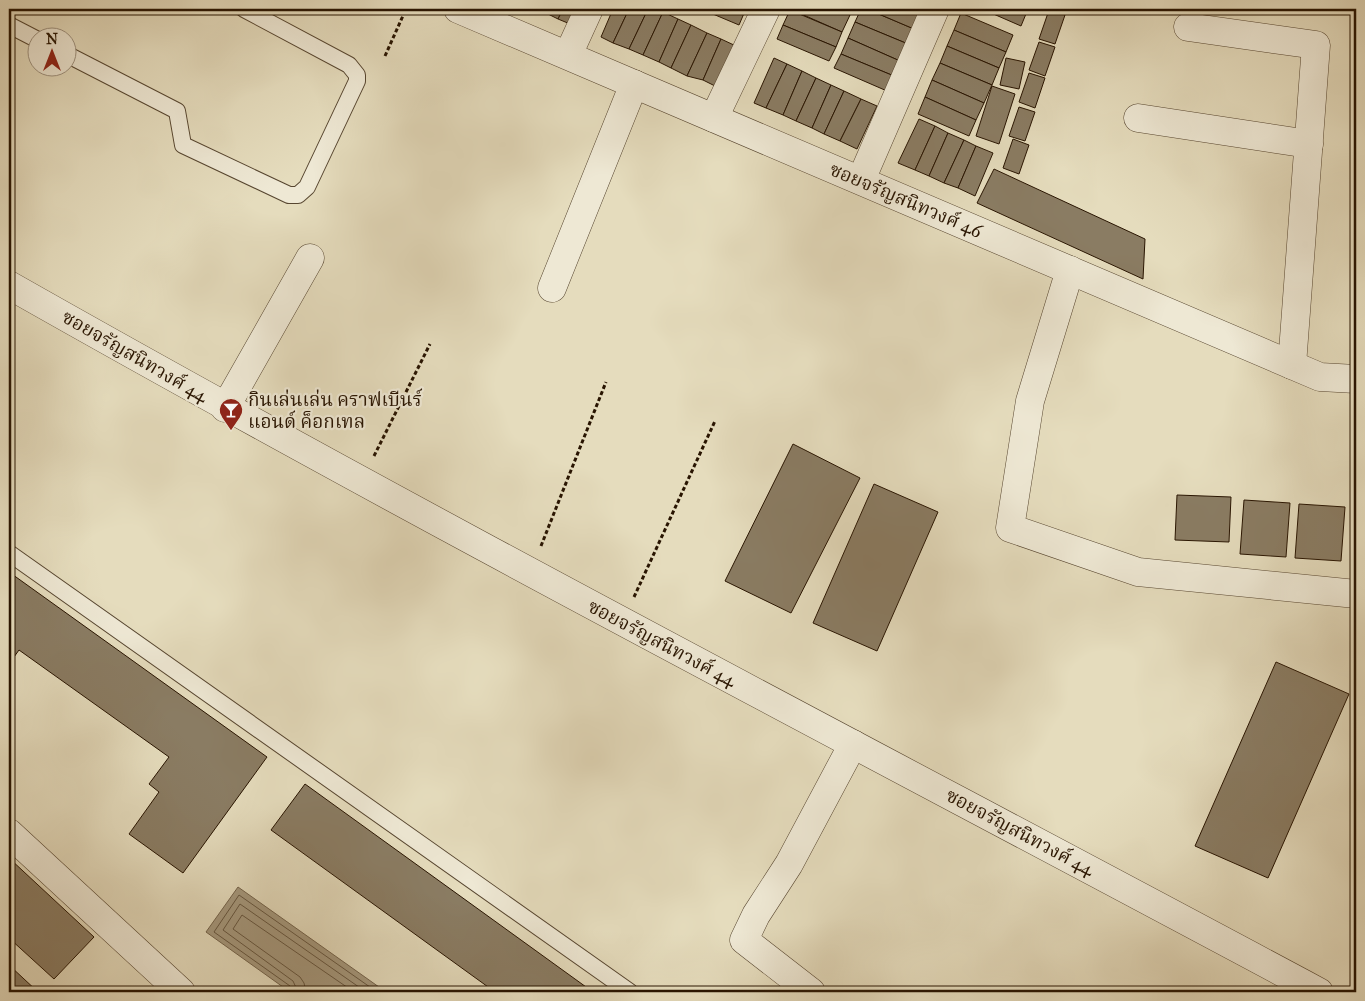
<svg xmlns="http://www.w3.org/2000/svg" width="1365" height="1001" font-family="'IM FELL Great Primer','Noto Serif Thai',serif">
  <rect width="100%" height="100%" fill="#e5dcbd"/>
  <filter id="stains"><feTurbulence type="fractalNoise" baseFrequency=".004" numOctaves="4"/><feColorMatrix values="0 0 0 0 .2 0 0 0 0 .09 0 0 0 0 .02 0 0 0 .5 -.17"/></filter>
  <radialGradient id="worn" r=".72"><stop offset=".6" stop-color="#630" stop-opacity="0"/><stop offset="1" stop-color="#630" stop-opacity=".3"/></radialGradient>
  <path fill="#a5987d" stroke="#73634b" d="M238,887L386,992H290L206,932Z"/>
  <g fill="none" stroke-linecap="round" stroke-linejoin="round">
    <g stroke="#66563f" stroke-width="1">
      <path d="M292,992L290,986L214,932L239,895L377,992"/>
      <path d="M298,992L293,981L223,930L240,904L366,992"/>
      <path d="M306,992L304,983L300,977L233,929L242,915L354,992"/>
    </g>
  </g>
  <g fill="#8a7c63" stroke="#281401">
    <path d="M543,9H563L558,19L542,11Z"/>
    <path d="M563,9H583L575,26L558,19Z"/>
    <path d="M613,9H629L613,43L601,37Z"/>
    <path d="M629,9H648L629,49L613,43Z"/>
    <path d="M648,9H656L663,12L643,55L629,49Z"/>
    <path d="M701,9H741L745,11L739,25Z"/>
    <path d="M790,9H834L850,15L842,32Z"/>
    <path d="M861,9H867L914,29L908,44L855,22Z"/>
    <path d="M867,9H915L921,12L914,29Z"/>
    <path d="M982,9H1028L1021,26Z"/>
    <path d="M790,10L842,32L836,47L783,25Z"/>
    <path d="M1049,10L1065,15L1055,44L1039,39Z"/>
    <path d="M663,12L678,19L659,62L643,55Z"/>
    <path d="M961,13L1013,35L1006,52L954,30Z"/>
    <path d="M678,19L691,25L671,68L659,62Z"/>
    <path d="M855,22L908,44L900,61L848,38Z"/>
    <path d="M691,25L707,33L687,76L671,68Z"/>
    <path d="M783,25L836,47L829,61L777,39Z"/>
    <path d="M954,30L1006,52L999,68L947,46Z"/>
    <path d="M707,33L721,39L703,80L687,76Z"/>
    <path d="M848,38L900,61L894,76L841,54Z"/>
    <path d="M721,39L736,46L717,87L703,80Z"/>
    <path d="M1039,42L1055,47L1045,76L1029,70Z"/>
    <path d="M947,46L999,68L992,85L940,63Z"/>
    <path d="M841,54L894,76L887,91L834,68Z"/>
    <path d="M774,58L787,64L766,108L754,103Z"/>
    <path d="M1006,58L1025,62L1019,89L1000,85Z"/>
    <path d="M940,63L992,85L984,103L932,80Z"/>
    <path d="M787,64L802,71L783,115L766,108Z"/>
    <path d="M802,71L816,78L796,121L783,115Z"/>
    <path d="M1029,73L1045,78L1035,108L1019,102Z"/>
    <path d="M816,78L831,85L812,128L796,121Z"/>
    <path d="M932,80L984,103L976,120L925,97Z"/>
    <path d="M831,85L844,91L824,134L812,128Z"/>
    <path d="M992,86L1015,94L999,144L976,136Z"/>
    <path d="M844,91L861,99L840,141L824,134Z"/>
    <path d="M925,97L976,120L969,136L918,114Z"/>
    <path d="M861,99L877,106L857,149L840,141Z"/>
    <path d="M1019,107L1035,112L1025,141L1009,136Z"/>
    <path d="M919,119L935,126L915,170L898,163Z"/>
    <path d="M935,126L948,133L929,176L915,170Z"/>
    <path d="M948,133L964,140L944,183L929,176Z"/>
    <path d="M1013,139L1029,145L1019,174L1003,168Z"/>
    <path d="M964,140L976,146L958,188L944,183Z"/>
    <path d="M976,146L993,153L975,196L958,188Z"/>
    <path d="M994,169L1145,239L1143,279L977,203Z"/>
    <path d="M793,444L860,478L791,613L725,581Z"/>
    <path d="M874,484L938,512L877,651L813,623Z"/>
    <path d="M1177,495L1231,497L1229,542L1175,540Z"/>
    <path d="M1244,500L1290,503L1286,557L1240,554Z"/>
    <path d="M1299,504L1345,507L1341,561L1295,558Z"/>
    <path d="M1356,507V562L1352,561Z"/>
    <path d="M9,572L267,757L183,873L129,834L159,792L149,784L169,757L19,650L9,664Z"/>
    <path d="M1276,662L1349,694L1268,878L1195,846Z"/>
    <path d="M305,784L593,992H495L271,830Z"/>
    <path d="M9,858L94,937L54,979L9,938Z"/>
    <path d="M9,965L38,992H9Z"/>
  </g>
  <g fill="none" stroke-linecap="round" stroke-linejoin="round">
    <g stroke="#574630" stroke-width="18">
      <g id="service">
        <path d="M9,25L38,40"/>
        <path d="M68,55L177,111L183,145L289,195H298L307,187L357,81V75L349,65L244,9"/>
        <path d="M9,553L630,992"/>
      </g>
    </g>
    <g stroke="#574630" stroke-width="29">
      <g id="minor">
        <path d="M458,9L1320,377L1356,379"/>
        <path d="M1188,27L1316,45L1292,365"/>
        <path d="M568,55L589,9"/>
        <path d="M714,118L766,9"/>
        <path d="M1138,118L1309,144"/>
        <path d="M861,180L935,9"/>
        <path d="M1070,270L1030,401L1010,528L1138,572L1356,594"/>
        <path d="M9,285C441,530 882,758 1319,992"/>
        <path d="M552,288L634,84"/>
        <path d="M225,408L310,258"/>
        <path d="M9,833L181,992"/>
        <path d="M811,992L744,940L756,915L789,864L853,744"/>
      </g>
    </g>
    <g stroke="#281401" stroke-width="3" stroke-dasharray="4 2.5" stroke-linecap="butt">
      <path d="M385,56L406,9"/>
      <path d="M374,456L430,344"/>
      <path d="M541,546L606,382"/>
      <path d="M634,597L715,421"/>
    </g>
    <use href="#service" stroke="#eee8d4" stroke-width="16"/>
    <use href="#minor" stroke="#eee8d4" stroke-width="28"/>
  </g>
  <defs>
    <g id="bar-pin" transform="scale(1.25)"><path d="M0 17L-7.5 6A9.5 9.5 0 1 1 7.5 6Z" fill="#8f2418" stroke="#eee8d4"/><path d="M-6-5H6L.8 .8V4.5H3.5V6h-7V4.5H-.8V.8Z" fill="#fff"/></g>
  </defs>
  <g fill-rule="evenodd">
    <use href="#bar-pin" x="231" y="410"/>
  </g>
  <g text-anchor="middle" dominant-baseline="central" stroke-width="4.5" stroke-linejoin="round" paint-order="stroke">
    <g font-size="19" fill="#281401" stroke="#eee8d4">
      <text transform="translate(906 200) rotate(23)">ซอยจรัญสนิทวงศ์ 46</text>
      <text transform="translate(135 356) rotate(30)">ซอยจรัญสนิทวงศ์ 44</text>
      <text transform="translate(662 643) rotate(28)">ซอยจรัญสนิทวงศ์ 44</text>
      <text transform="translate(1020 832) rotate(28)">ซอยจรัญสนิทวงศ์ 44</text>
    </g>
    <g font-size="19" fill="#281401" stroke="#eee8d4" text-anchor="start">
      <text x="248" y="399">กินเล่นเล่น คราฟเบีนร์<tspan x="248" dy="22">แอนด์ ค็อกเทล</tspan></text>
    </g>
  </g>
  <rect width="1365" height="1001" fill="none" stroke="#e5dcbd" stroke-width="30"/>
  <rect x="10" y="10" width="1345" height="981" fill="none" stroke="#281401" stroke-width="2.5"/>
  <rect x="15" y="15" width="1335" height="971" fill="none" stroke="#281401"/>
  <g transform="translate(52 52)"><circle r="24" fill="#eee8d4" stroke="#9f9380"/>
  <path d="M0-4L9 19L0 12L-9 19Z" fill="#8f2418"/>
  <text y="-8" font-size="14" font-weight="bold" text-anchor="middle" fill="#281401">N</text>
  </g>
  <rect width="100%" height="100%" filter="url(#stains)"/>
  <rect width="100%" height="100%" fill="url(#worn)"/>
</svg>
